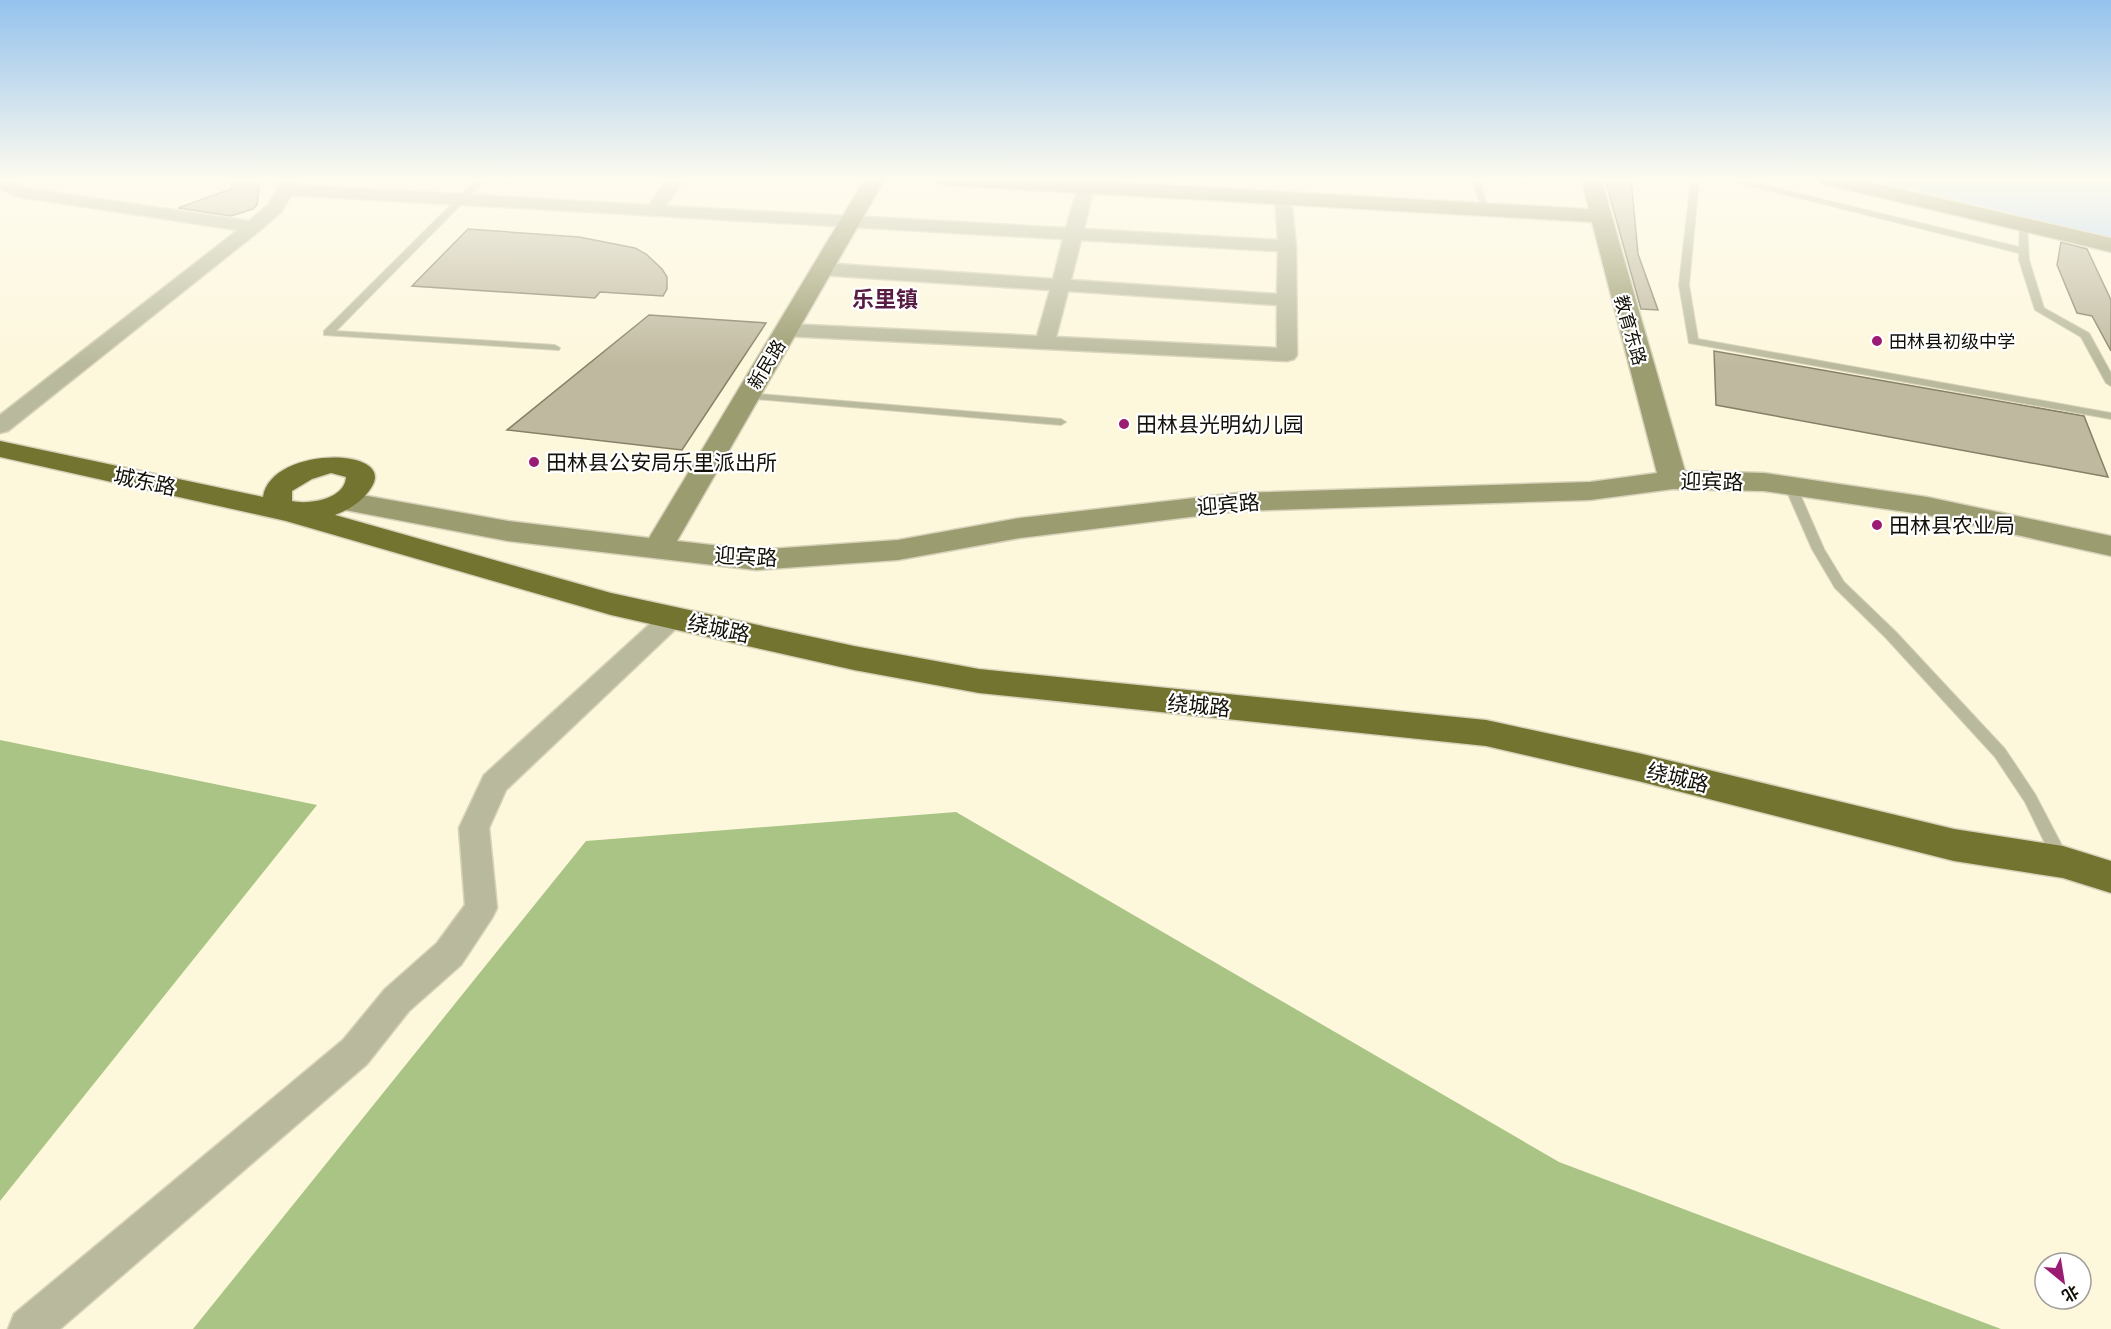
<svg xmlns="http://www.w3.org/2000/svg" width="2111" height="1329" font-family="Ubuntu,'Noto Sans SC',sans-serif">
  <rect width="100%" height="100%" fill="#fdf7dc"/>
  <g fill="#a9c485">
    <path d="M0,740L317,805L0,1201Z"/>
    <path d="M956,812L1559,1162L2001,1329H193L586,841Z"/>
  </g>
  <path fill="#b7d7f5" d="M1867,179H2111V237Z"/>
  <g fill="#bfb99f" stroke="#858067" stroke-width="1.5">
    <path d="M233,179H260L257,205L253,209L231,216L178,208L231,189Z"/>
    <path d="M1605,179H1631L1638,254L1658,310L1641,309Z"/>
    <path d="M468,229L579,237L635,248L646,254L662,269L667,277V289L663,296L600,292L595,298L412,286Z"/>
    <path d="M2061,242L2087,249L2111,300V351L2092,316L2077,313L2057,265Z"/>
    <path d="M649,315L766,323L682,450L507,430Z"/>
    <path d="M1714,351L2084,416L2108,477L1716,405Z"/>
  </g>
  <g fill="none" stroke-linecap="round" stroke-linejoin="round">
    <g stroke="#d7d2ba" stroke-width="2">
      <g id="lane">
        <path d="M477,179H486L336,331L555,345L560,348L559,350L324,335V331Z"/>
        <path d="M1472,179H1480L1487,205L1480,203Z"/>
        <path d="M1691,179H1699L1689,285L1698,339L2111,413V419L1689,343L1679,285Z"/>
        <path d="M1723,179H1739L2019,247L2020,224L2027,222L2029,260L2044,308L2089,333L2111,373V386L2106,383L2081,337L2035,310L2019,260V253Z"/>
        <path d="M747,393L1061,419L1066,422L1061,425L743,398L742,396Z"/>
        <path d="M1790,481L1796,485L1824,549L1844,582L1896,632L2005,749L2035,794L2070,861L2068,866L2062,868L2056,866L2025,802L1995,757L1886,638L1835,588L1812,549L1784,485Z"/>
      </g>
    </g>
    <g stroke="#d7d2ba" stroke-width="3">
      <g id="street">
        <path d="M0,179H6L24,188L249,221L269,204L282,179H299L296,185L649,205L668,179H685L665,206L1066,228L1078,187L1086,182L1094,187L1084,229L1278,240L1275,198L1277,194H1289L1291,198L1296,246L1297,355L1294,359L1287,361L786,336L779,334L776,330L779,326L786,324L1037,336L1050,290L822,275L815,273L813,269L815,265L822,263L1053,279L1063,239L291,195L282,211L259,231L8,431L0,433V415L238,230L20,197L0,189ZM1081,240L1278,251L1277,294L1071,280ZM1068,291L1277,305V348L1056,337Z"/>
        <path d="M672,609L681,612L685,618L681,624L506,790L489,828L497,908L492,918L461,965L409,1011L367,1064L60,1329H8L14,1314L343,1040L385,989L437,943L465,905L459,828L484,775L663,612Z"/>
      </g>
    </g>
    <g stroke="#d7d2ba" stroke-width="3">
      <g id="secondary">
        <path d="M865,179H885L677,541L756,550L898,540L1020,518L1238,493L1590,482L1657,473L1592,222L943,185L936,183L933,179H1059L1589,209L1581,179H1601L1685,471L1764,473L1927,497L2111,536V556L1927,515L1764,491L1673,489L1590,500L1238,511L1020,538L898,560L756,570L508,541L345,510L335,507L331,501L335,495L345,492L508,521L649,538Z"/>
        <path d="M1818,179H1856L2111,238V252L1828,185L1821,183Z"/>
      </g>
    </g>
    <g stroke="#d7d2ba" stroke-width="3">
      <path id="highway" d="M0,441L263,497C271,445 399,447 371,488C362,502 350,509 335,515L611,593L854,646L979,669L1486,720L1638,753L1954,829L2063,846L2111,861V893L2063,878L1954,861L1638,781L1486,746L979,693L854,670L611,615L286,521L0,457ZM331,473L346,477C345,499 309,505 292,501V491L312,479Z"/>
    </g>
    <use href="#lane" fill="#b9ba9d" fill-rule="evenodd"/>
    <use href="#street" fill="#b9ba9d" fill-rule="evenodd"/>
    <use href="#secondary" fill="#9b9c70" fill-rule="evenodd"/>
    <use href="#highway" fill="#747431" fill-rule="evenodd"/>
  </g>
  <linearGradient id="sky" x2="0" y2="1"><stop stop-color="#94c2ed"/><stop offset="0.49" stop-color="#fefbef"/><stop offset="1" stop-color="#fefbef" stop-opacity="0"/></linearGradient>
  <rect width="2111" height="365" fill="url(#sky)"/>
  <g fill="#9a1c73" stroke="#fff" stroke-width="2">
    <circle cx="1877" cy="341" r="6"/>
    <circle cx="1124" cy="424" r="6"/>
    <circle cx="534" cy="462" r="6"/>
    <circle cx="1877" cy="525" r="6"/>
  </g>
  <g text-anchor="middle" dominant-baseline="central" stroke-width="4.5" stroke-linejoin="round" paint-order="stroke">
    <g font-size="18" fill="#121007" stroke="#fff">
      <text transform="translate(1631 330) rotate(74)">教育东路</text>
      <text transform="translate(766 364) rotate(-59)">新民路</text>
    </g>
    <g font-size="18" fill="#121007" stroke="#fff" text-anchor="start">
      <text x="1889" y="341">田林县初级中学</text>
    </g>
    <g font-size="21" fill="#121007" stroke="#fff" text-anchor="start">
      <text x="1136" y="424">田林县光明幼儿园</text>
      <text x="546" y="462">田林县公安局乐里派出所</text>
      <text x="1889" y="525">田林县农业局</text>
    </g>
    <g font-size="21" fill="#121007" stroke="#fff">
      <text transform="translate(145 481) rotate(12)">城东路</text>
      <text transform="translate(1712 481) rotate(1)">迎宾路</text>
      <text transform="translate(1228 504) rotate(-5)">迎宾路</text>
      <text transform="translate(746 556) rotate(3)">迎宾路</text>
      <text transform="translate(719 628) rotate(12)">绕城路</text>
      <text transform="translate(1199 705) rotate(6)">绕城路</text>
      <text transform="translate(1678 777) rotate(14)">绕城路</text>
    </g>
    <g font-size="22" font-weight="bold" fill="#571c43" stroke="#fff">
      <text x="885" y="298">乐里镇</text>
    </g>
  </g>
  <g transform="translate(2063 1281) rotate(150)"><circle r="28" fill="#ffffff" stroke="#a09f9c" stroke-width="1.5"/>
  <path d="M0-4.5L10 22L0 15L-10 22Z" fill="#9a1c73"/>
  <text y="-9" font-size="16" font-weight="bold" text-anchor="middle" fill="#121007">北</text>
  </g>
</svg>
